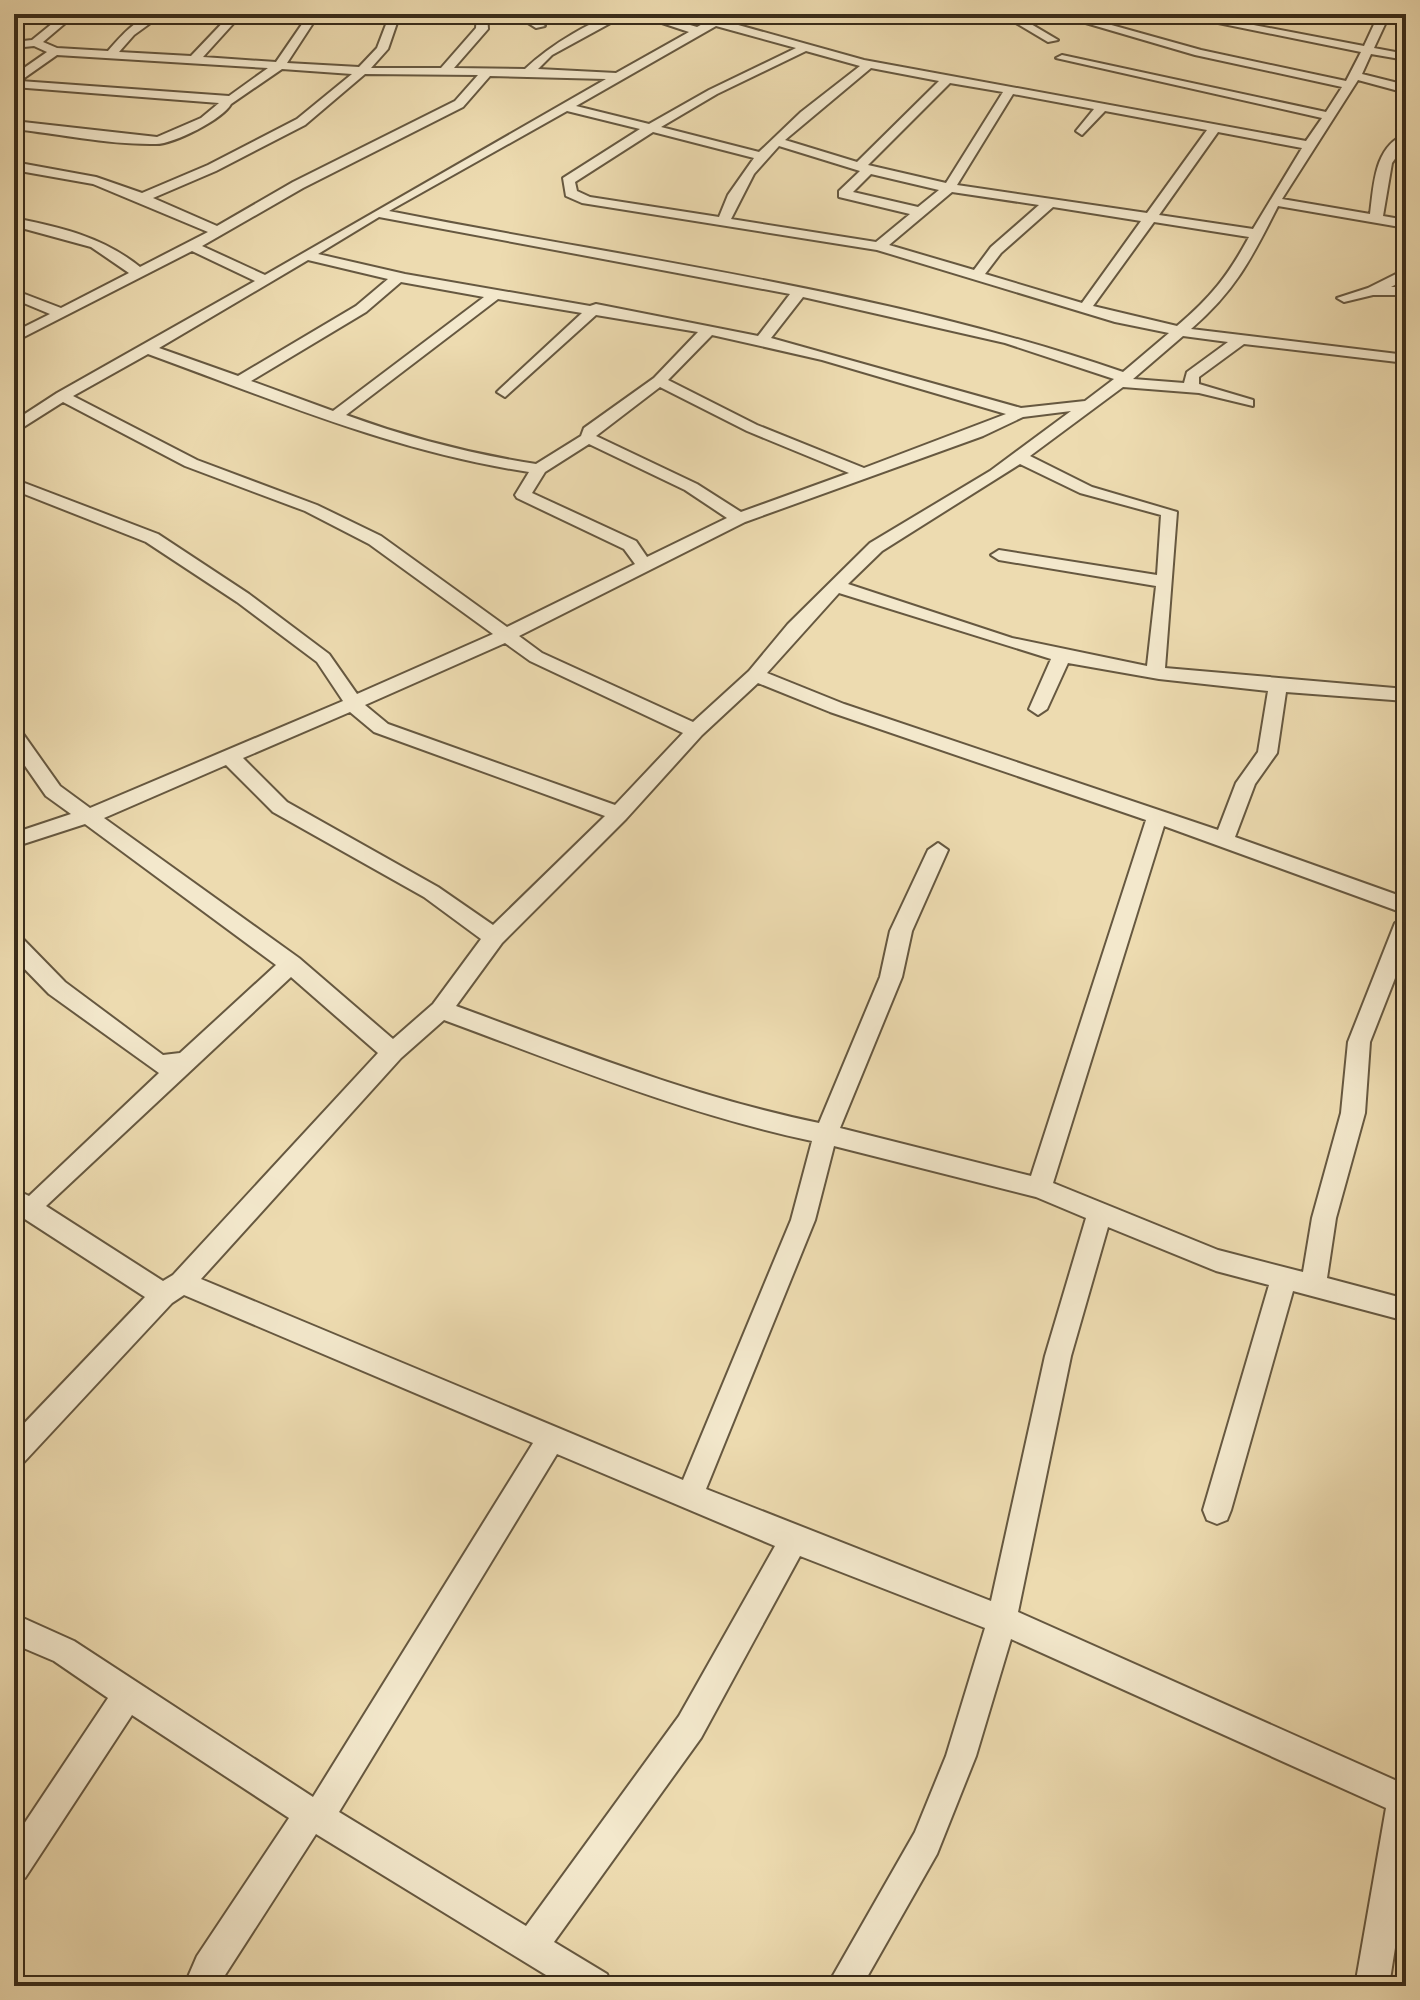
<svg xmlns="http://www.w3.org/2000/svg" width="1420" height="2000" font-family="Vollkorn,serif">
  <rect width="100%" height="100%" fill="#eddbb0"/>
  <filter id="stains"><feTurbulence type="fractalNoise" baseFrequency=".0025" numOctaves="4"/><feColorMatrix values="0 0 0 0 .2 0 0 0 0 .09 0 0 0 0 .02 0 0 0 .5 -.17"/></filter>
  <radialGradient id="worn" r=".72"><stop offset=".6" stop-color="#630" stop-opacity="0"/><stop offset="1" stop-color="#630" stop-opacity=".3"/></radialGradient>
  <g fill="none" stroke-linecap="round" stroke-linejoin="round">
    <g stroke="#665840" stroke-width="4">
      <g id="minor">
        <path d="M64,14H76L43,42L57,48L108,51C123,34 139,14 163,14L134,35L119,52L191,56L231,14H242L203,57L276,62L309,14H319L287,63L359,67L377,48L390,14H400L388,49L371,68H441L476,28L477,14H487L488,29L454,68L525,69C547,48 597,14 627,14L552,55L538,69L616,73L689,32L635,14H652L697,27L721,14H734L724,21L864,60L1306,141L1322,118L1056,58L1062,55L1326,112L1342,87L1195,55L1055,14H1072L1201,50L1346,81L1361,52L1174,14H1196L1364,46L1377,18L1369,14L1406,18V24L1387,20L1374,48L1406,54V60L1371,54L1362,74L1406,85V93L1358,80L1282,199L1370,214C1374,185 1374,146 1406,134V143L1392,163L1383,216L1406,220V228L1278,206C1252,257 1237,289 1191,329L1406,355V363L1244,344L1199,377V384L1253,400V406L1199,393L1123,387L1030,456L1092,487L1177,512L1165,668L1406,689V701L1286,692L1277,753L1255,784L1235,837L1406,898V914L1164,826L1053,1183L1218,1250L1303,1272L1312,1218L1341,1113L1348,1042L1395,923L1406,915V950L1370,1042L1365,1113L1336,1218L1327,1278L1406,1299V1321L1293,1291L1231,1510L1227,1520L1217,1524L1207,1520L1203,1510L1269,1285L1216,1271L1108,1227L1071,1356L1018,1612L1406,1785V1878L1389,1986H1355L1386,1808L1011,1639L976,1756L937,1854L862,1986H827L915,1832L946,1756L985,1628L800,1556L701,1738L554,1942L607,1974L612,1986H564L316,1834L218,1986H184L197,1956L289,1818L132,1715L25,1878L14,1883V1839L108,1698L54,1661L14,1644V1614L74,1641L313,1797L533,1443L184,1295L172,1303L24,1462L14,1466V1434L145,1297L14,1212V1189L29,1196L159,1073L49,994L14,958V936L22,938L65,982L163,1055L180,1053L276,965L85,824L14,847V833L71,814L46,796L14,750V730L21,731L60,786L90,808L343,701L317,662L237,602L146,542L14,490V479L158,534L249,594L329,654L357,694L493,634L369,544L305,511L185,466L63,402L14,433V421L57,393L255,281L192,251L14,342V332L50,314L14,299V290L61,308L129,273L91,247L14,226V218C60,227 103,237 140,267L208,232L93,184L14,170V162L96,177L142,193L208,165L297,119L352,74L282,69L231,104C223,119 174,144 156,144C110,145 60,134 14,129V121L157,137L201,118L219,103L14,87V75L47,52L34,46L14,48V42L32,40ZM716,26L796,48L709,90L649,124L576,106ZM806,51L860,66L801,112L759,152L661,127L717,94ZM57,55L268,68L229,96L20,81ZM871,68L939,81L857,162L785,140ZM365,74L478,75L455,101L293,182L217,226L153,198L216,171L305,125ZM490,76L606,79L265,275L202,246L303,188L463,107ZM950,83L1003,92L946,183L868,165ZM1013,94L1094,109L1076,131L1082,135L1105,111L1207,130L1147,213L957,185ZM567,111L640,129L563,178L566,196L582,203L877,250L1115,322L1169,333L1123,372C885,290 635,260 389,211ZM653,132L754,158L728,195L719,217L590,197L577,191L575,182ZM1218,132L1302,148L1253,229L1159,215ZM779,146L860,171L839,191V197L910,214L876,242L731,219L754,174ZM871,174L939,190L918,207L853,192ZM952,192L1039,205L991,247L974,270L889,245ZM1053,207L1141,221L1082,303L985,274L1001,253ZM379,217L790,294L758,336L596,304L590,306L405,274L318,254ZM1154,222L1249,237C1228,276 1211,297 1177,326L1093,306ZM308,260L388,279L356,306L238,376L159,348ZM401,282L484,297L333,411L251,381L366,312ZM803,297L1005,343L1114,379L1085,401L1021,408L771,338ZM498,299L582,313L500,389L497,392L505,397L596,315L698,332L654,378L584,428L581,436L536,464C471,454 409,438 346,415ZM712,335L822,360L1006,414L864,468L757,425L668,380ZM1183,336L1228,342L1187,372L1184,383L1133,379ZM148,354C274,400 395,452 529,472L515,495L517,498L624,549L635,564L507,627L381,536L317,505L197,460L73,396ZM660,387L747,431L849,473L741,512L697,484L596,436ZM1071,411L990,471L870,543L788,624L749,671L693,722L542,653L519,636L745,522L983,436L1023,417ZM589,444L685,490L727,518L647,557L636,541L532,493L545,472ZM1020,464L1080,493L1161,515L1157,575L999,550L991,555L999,560L1156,586L1147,666L1012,638L848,584L882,551ZM839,593L1051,659L1029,709L1038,715L1047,709L1068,663L1159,679L1268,691L1258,752L1236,783L1218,830L844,704L767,673ZM505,643L530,661L683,733L615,805L388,724L365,705ZM758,683L830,712L1146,820L1031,1176L840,1128L902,977L912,931L948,850L938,843L928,850L890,931L880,977L819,1123C694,1097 576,1050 456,1006L502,943L626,819L702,735ZM350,712L374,732L605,816L493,925L438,887L287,802L243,758ZM226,765L273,812L424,897L481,939L433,1004L393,1039L299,958L104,818ZM291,977L378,1053L173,1275L163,1281L46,1206ZM444,1020C566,1065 685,1114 812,1141L791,1220L683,1480L201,1279L401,1058ZM834,1146L1036,1197L1086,1218L1045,1356L991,1601L706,1489L815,1220ZM557,1454L775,1546L679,1716L526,1926L339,1812Z"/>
        <path d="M514,14H527L545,26L536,28Z"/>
        <path d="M1001,14H1014L1058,40L1048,42Z"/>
        <path d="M1406,269V279L1391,287H1406V295H1373L1344,302L1337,298L1368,288Z"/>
      </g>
    </g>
    <use href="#minor" fill="#f3e8cc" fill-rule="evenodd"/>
  </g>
  <rect width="1420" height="2000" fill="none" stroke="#eddbb0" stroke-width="48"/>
  <rect x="16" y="16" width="1388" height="1968" fill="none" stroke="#392c1a" stroke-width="4"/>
  <rect x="24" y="24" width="1372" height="1952" fill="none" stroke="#392c1a" stroke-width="2"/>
  <rect width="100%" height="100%" filter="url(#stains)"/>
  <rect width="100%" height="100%" fill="url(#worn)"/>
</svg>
